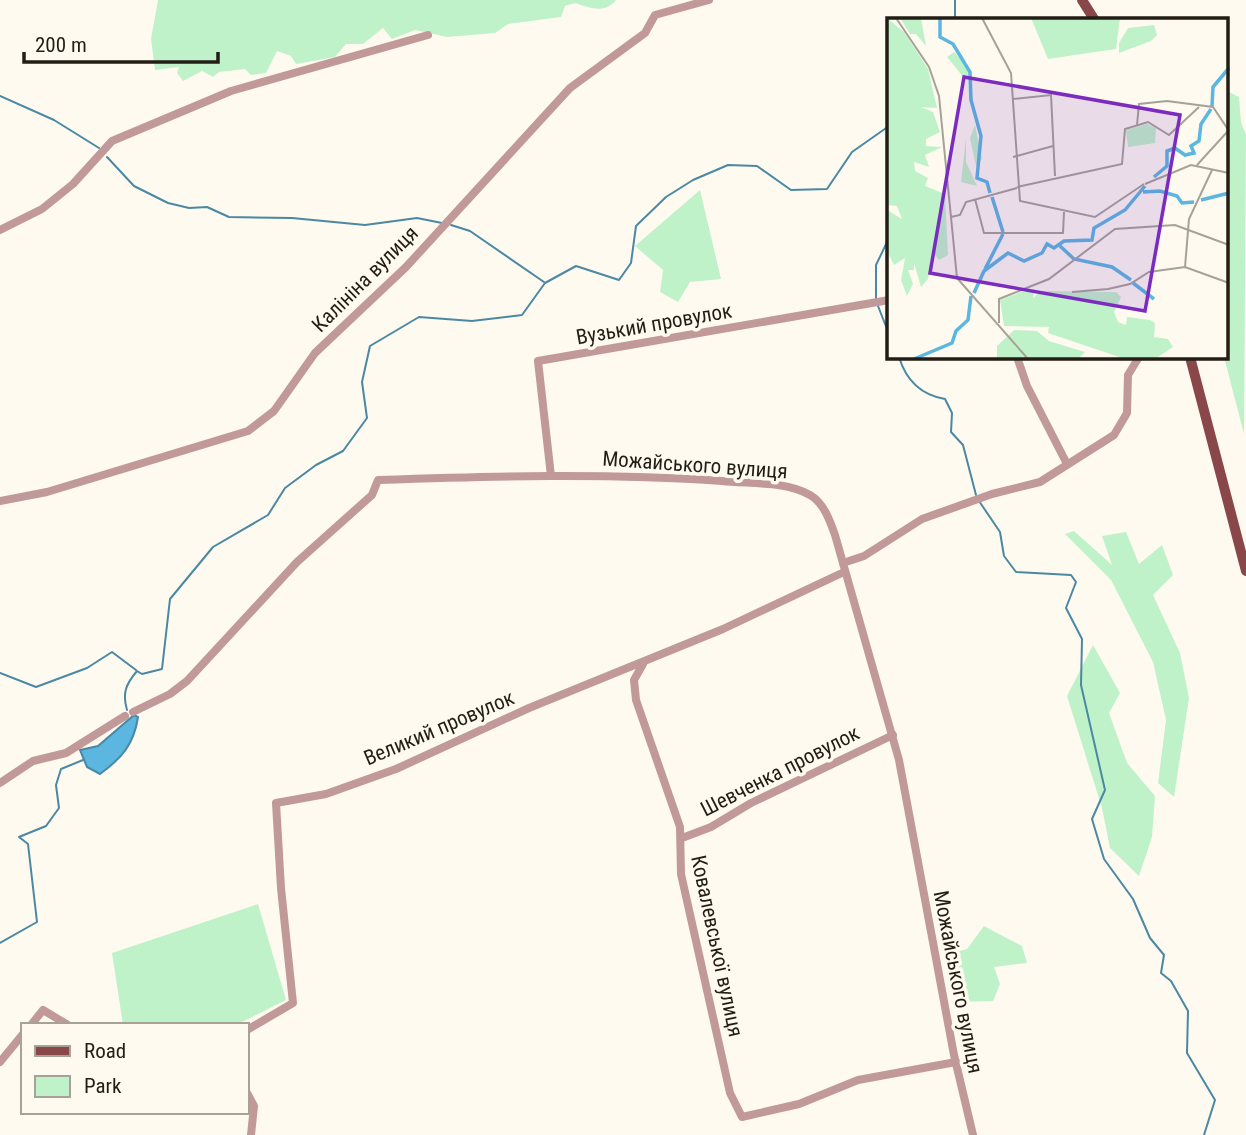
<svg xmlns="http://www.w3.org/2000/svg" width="1246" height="1135" font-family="'Roboto Condensed',sans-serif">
  <rect width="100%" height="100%" fill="#fefaf0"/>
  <g fill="#c0f2c9">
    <path d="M158,0H616C605,14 590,8 575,3L565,6L561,17L508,24L495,33L447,37L415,30L392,39L383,28L363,44H346L335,57L296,64L291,56L277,51L266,73L251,75L245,69L219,72L213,77L202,71L183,81L177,73L179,67L155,70L151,39Z"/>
    <path d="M1227,91L1239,97L1241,122L1246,135L1244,434L1224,357H1227Z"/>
    <path d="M700,190L721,279L690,282L678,302L660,292L663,270L635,246Z"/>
    <path d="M1074,531L1112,565L1102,536L1126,532L1139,564L1162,545L1173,575L1153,595L1180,653L1189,698L1174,797L1158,783L1166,720L1153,662L1111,580L1065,534Z"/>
    <path d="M1093,645L1120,693L1109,713L1127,763L1155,796L1152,837L1139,876L1110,848L1102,808L1067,696Z"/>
    <path d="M258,904L286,1000L236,1025H123L112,953Z"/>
    <path d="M984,926L1022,946L1027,963L994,967L1000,984L993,1001L956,1002L945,955L967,949Z"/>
  </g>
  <path fill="#5bb6e0" stroke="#4a88a3" stroke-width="2" d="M134,715L138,717C134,744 122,758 100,774L87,767L80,750L98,746Z"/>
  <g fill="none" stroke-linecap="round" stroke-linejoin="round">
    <g stroke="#4a88a3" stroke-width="2">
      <path d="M955,0V19"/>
      <path d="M0,96L54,120L99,148"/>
      <path d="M107,157L134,186L168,203L189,208L207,207L229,217L292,218L365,225L417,218L442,223"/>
      <path d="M451,225L470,231L544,282"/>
      <path d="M876,300V265L889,238"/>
      <path d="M878,306L889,334"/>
      <path d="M899,357C906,380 921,395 945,399L952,413L951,432L963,445L976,495"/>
      <path d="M979,501L1000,532L1004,556L1016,572L1071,575L1076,582L1066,608L1082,639L1081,685L1105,790L1092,819L1104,859L1133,899L1150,938L1164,955L1161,973L1171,981L1188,1011L1187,1053L1215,1100L1204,1135"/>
      <path d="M0,673L36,687L87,668L112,652L136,670"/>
      <path d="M127,710C122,693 126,684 137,671L142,674L162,669L170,599L213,547L268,515L285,488L316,465L343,451L367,418L362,382L370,346L419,317L472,321L522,315L545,283L576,266L619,280L631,263L636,226L666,197L693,180L728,165L757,166L791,190L827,189L852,152L889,126"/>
      <path d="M0,943L37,922L28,844L19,837L46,826L59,808L56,785L61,769L83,760"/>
    </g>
    <g stroke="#c19998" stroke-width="8">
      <path d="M0,230L42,209L73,184L112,141L231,91L428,35"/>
      <path d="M1017,357L1027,386L1067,464"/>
      <path d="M551,476L538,361L889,300"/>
      <path d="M0,501L47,492L248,431L274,411L315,353L406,267L570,88L645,33L655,15L709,0"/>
      <path d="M843,563L864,556L922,519L992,494L1040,482L1114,435L1127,413L1128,375L1139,357"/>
      <path d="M643,664L634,680L636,700L680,827L681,874L730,1093L742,1117L799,1104L858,1080L956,1062"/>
      <path d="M133,712L170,694L187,681L297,562L372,495L378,480C492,476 608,473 722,481C751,484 785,481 810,495C824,503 830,521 835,535L899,760L954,1055L973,1135"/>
      <path d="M0,783L33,761L66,753L125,716"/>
      <path d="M682,838L711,827L751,803L893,735"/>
      <path d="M31,1025L43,1010L68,1025"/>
      <path d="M247,1030L293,1003L281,888L276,803L326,794L396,769L529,708L723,629L844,572"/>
      <path d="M0,1062L23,1034"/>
      <path d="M247,1093L254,1106L251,1135"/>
    </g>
    <g stroke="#8a4749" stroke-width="10">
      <path d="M1082,0L1094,19"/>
      <path d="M1190,357L1246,571"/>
    </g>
  </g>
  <g text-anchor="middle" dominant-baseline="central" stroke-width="7" stroke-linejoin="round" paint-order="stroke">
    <g font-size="21" fill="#221e15" stroke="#fefaf0">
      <text transform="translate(365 279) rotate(-45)">Калініна вулиця</text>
      <text transform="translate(654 324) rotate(-10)">Вузький провулок</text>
      <text transform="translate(695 465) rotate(4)">Можайського вулиця</text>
      <text transform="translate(439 728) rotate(-23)">Великий провулок</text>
      <text transform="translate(780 771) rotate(-27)">Шевченка провулок</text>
      <text transform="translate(717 946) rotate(78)">Ковалевської вулиця</text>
      <text transform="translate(958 982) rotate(79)">Можайського вулиця</text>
    </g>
  </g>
  <g transform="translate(887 18)">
    <rect width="341" height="341" fill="#fefaf0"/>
    <path d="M0,0L17,14L41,51L50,90L34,89L46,94L53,114L39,121V128L55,129L38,137L42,149L27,144L28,153L41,160L38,168L58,176L61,237L52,242L46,234L41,261L34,269L27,245V252H21L26,266L20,278L14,262L18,240L7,247L0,233V192L15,201L10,188L0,187ZM13,0H34L39,28L29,16H23ZM144,0H233L229,31L161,41ZM267,7L270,17L264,23L232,35V25L241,10ZM67,34L84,52L82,59L77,60L60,39ZM260,106L269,110L268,125L241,129L239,112ZM88,107L95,141L89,148L83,120ZM79,120V144L90,168L74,164ZM154,273L229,274L234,279L227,294L231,304L239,307L240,299L263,302L268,305L267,319L281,321L286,329L268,341H238L161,315L162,309L117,308L113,282L134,274H147L146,280ZM127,312L150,313L162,323L198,334L191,341H110V328Z" fill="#c0f2c9"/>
    <path fill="none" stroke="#5bb6e0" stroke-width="3.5" d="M53,0V19L66,26L83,54L84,82L94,118L90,160L100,164L103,175M325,88L326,69L342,50M267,159L280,148V133L288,130L298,137L307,135L304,128L312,123L314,106L324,91M256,174L273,173L290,178L295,185L307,184M105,179L116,214M314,182L342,175M173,228L187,241L225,249L244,262M98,251L116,216M246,265L267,281M87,275L97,253L121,235L137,243L155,235L160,226L167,230L177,223L205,222L207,210L238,192L258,168M27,341L65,325L69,313L81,302L84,278"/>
    <path fill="none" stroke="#a6a298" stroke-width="2" d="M9,0L42,49L52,78L70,260L141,341M95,0L124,55L133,183L208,199L257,166M126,81L164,77L168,158M250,107L252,86L280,83L326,89L342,113M126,139L166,128M310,147L341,113M258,166L304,147L342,155M130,169L235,146L238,111L261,104L282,117L312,89M88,181L97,215H176L177,194M64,199L73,197L79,184L130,170M298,249L302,201L325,152M185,274L221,271L243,266L262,254L298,249L342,265M112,305V281L162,261L228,211L288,207L342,227"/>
    <path fill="#7b2cbf" fill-opacity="0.15" stroke="#7b2cbf" stroke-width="3.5" d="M77,59L293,97L258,293L43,255Z"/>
    <rect width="341" height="341" fill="none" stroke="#221e15" stroke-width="3.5"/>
  </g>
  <rect x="21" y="1023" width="228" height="91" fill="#fefaf0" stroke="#a6a298" stroke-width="2"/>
  <rect x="35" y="1046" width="35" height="10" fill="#8a4749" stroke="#a6a298" stroke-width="2"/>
  <text x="84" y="1058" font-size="21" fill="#221e15">Road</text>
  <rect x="35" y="1076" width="35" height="21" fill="#c0f2c9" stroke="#a6a298" stroke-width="2"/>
  <text x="84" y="1093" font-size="21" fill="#221e15">Park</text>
  <path d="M24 52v10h194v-10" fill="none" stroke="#221e15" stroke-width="3.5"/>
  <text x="35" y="52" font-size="21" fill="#221e15" stroke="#fefaf0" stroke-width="5" paint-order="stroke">200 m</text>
</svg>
